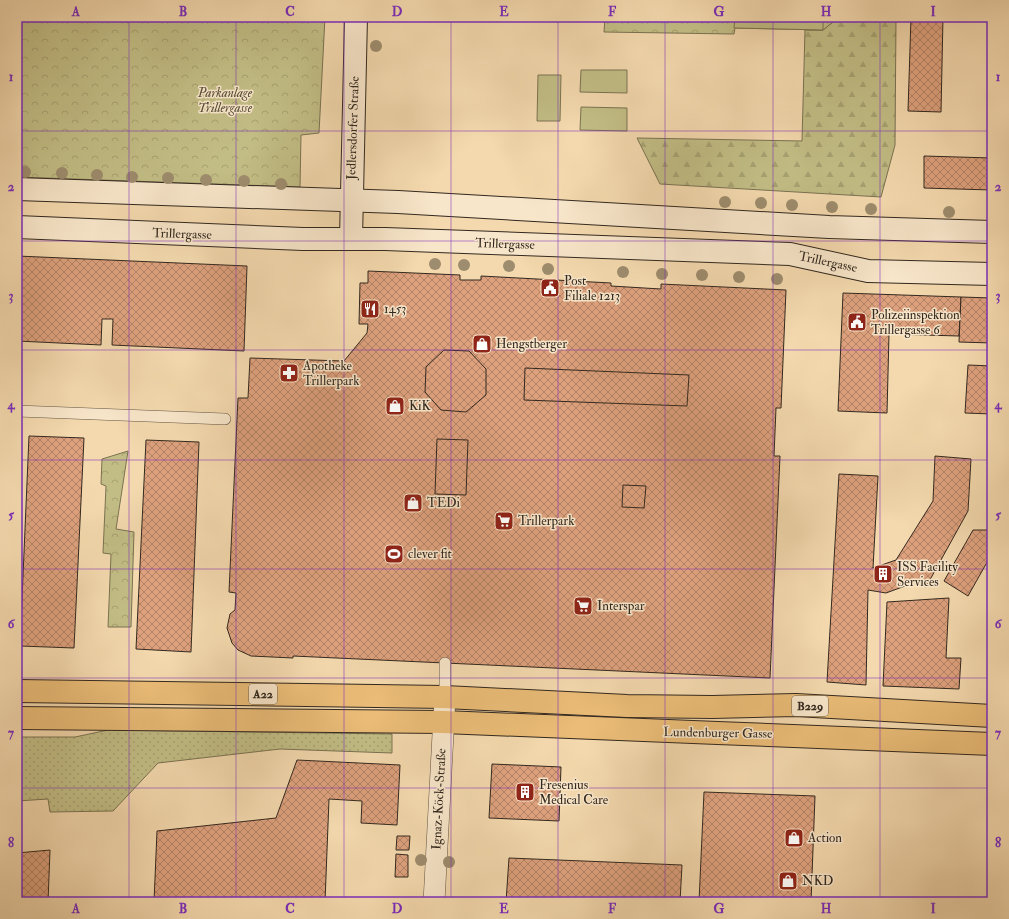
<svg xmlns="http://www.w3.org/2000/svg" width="1009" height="919" font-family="'IM FELL Double Pica',serif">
  <defs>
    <pattern id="grass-dots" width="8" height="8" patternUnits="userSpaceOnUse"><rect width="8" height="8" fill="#c2bd85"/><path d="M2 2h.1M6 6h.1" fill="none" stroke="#a7a272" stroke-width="1.8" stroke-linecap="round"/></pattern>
    <pattern id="forest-firs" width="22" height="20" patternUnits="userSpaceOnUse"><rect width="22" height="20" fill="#c2bd85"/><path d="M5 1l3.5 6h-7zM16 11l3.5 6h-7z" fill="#a7a272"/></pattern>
    <pattern id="park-crowns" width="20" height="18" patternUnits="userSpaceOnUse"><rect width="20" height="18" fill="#c2bd85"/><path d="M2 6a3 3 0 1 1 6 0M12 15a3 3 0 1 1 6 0" fill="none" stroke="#a7a272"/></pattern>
    <pattern id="building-cross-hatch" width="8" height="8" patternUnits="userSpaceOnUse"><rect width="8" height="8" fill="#dda17d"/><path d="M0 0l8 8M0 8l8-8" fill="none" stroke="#b48366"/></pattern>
  </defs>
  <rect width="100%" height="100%" fill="#f4d9ae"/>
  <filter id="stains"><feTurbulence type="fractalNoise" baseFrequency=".005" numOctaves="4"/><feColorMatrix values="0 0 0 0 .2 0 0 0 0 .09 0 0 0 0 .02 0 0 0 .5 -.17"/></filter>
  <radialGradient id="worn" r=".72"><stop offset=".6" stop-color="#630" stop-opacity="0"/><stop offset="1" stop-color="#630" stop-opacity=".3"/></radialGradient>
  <path fill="url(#grass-dots)" stroke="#7a7252" d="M108,730L392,734V753L280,749L158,763L113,811L50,812L48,799L17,801V737H75Z"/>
  <path fill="url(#forest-firs)" stroke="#7a7252" d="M839,17H896L895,145L881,197L660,184L637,138L802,141L805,30H823Z"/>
  <g fill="url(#park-crowns)" stroke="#7a7252">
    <path d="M17,17H325L319,133L301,135L300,187L17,177Z"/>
    <path d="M605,17H839L823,30L735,28L734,34L604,32Z"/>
    <path d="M128,451L116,529L134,532L131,627H108L111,554L103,553L106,486L101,484L102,459Z"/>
  </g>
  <g fill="#c2bd85" stroke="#7a7252">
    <path d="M735,17H823V30L734,28Z"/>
    <path d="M581,70H627V93L580,92Z"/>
    <path d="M538,75H561L560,121H537Z"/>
    <path d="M581,107L627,108V131L580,130Z"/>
  </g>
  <g fill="url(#building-cross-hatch)" stroke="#32281f">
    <path d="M911,17H943L941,112L908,111Z"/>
    <path d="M924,156L992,158V190L924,188Z"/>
    <path d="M17,256L247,266L244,351L112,345L113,319H102L101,345L17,341Z"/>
    <path d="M368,271L460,275V280H481V276L611,283V286L661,289V284L786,290L781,408H776L774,456H780L770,678L293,656V658L251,656L238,650L232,643L227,628L230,614L235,610L236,593L229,592L238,398H248L250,358L344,361L367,333L368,324H359L360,283H368Z"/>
    <path d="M843,293L961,297L959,336L889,334L887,413L838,411Z"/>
    <path d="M961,297L992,298V343L959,342Z"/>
    <path d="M444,350L469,351L486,369V395L466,412L441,410L425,392L426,367Z"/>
    <path d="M968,365L992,366V414L965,413Z"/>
    <path d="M525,368L689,375L687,406L524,400Z"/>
    <path d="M29,436L84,438L74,648L20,646Z"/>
    <path d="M437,439L468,440L466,495L435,494Z"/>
    <path d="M146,440L199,442L191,652L136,649Z"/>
    <path d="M935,456L971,459L968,511L926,587L910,580L905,586L886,593L868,590L866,685L827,682L839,474L878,476L873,568L896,560L933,501Z"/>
    <path d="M623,485L646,486L644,508L622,507Z"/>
    <path d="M973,530H992V557H990L968,596L944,581Z"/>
    <path d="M949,598L946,658H961L959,689L883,686L887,602Z"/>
    <path d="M297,760L400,765L397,825L361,823L362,801L329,799L325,902H154L157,831L276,818Z"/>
    <path d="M492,764L561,767L559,821L489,818Z"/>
    <path d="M704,792L815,796L811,902H699Z"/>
    <path d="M397,836H410L409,850H396Z"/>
    <path d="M50,850L48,902H17V853Z"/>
    <path d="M396,854L408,855V877H395Z"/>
    <path d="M509,858L682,865L680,902H506Z"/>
  </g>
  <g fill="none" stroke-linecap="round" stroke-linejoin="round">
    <g stroke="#625443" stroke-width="12">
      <g id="lane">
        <path d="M17,411L225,419"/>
        <path d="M445,697V663"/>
      </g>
    </g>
    <g stroke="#625443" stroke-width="22">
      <path id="street" d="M434,902L445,697"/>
    </g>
    <g stroke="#32281f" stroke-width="24">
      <g id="secondary">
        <path d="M17,189L398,202L829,227L992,232"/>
        <path d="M17,227L303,239H385L790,254L868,271L992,274"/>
        <path d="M351,238L356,17"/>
      </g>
    </g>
    <g stroke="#32281f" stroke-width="24">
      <g id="primary">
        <path d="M445,697L627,706L712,707L796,705L992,716"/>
        <path d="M443,722C626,731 809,735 992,744"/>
      </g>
    </g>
    <g stroke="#32281f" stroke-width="24">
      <g id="highway">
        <path d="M17,691L445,697"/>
        <path d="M17,718L443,722"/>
      </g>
    </g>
    <use href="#lane" stroke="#f8e6ca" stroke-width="11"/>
    <use href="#street" stroke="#f8e6ca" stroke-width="21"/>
    <use href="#secondary" stroke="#f8e6ca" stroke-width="22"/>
    <use href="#primary" stroke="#eabc77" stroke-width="22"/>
    <use href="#highway" stroke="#eabc77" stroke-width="22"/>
  </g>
  <g fill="#9d8c6d">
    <circle cx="376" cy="46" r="6"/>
    <circle cx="25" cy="172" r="6"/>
    <circle cx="62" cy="173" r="6"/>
    <circle cx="97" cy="175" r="6"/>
    <circle cx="132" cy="177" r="6"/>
    <circle cx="168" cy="178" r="6"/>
    <circle cx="206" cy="180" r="6"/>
    <circle cx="244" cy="181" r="6"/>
    <circle cx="281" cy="184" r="6"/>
    <circle cx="725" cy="202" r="6"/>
    <circle cx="761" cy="203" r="6"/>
    <circle cx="792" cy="205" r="6"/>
    <circle cx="832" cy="207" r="6"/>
    <circle cx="871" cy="209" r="6"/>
    <circle cx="949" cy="212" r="6"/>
    <circle cx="435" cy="264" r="6"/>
    <circle cx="464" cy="265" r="6"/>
    <circle cx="509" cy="266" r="6"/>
    <circle cx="548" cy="269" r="6"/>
    <circle cx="623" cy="272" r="6"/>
    <circle cx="662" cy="274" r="6"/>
    <circle cx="702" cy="275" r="6"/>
    <circle cx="739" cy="277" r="6"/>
    <circle cx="777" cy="279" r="6"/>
    <circle cx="421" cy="860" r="6"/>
    <circle cx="449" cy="862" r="6"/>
  </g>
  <path fill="none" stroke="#7b2cbf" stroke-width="1" stroke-opacity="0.55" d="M129,17V902M236,17V902M344,17V902M451,17V902M558,17V902M665,17V902M773,17V902M880,17V902M17,131H992M17,241H992M17,350H992M17,460H992M17,569H992M17,678H992M17,788H992"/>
  <defs>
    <g id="civic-square" transform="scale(1)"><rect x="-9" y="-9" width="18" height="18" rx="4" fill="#8f2418" stroke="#f8e6ca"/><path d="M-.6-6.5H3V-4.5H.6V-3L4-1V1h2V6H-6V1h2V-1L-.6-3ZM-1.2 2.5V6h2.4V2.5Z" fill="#fff"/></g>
    <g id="restaurant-square" transform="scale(1)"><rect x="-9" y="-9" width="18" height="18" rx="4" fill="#8f2418" stroke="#f8e6ca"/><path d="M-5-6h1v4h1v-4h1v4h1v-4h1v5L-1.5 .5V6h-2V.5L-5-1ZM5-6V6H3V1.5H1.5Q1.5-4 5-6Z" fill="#fff"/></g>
    <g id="shop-square" transform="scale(1)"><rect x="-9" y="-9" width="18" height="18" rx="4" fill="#8f2418" stroke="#f8e6ca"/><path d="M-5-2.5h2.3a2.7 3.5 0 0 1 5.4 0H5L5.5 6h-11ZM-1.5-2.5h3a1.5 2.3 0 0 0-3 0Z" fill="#fff"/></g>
    <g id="pharmacy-square" transform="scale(1)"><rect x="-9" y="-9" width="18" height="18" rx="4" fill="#8f2418" stroke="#f8e6ca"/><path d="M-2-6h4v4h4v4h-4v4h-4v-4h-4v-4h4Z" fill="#fff"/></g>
    <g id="supermarket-square" transform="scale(1)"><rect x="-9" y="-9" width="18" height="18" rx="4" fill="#8f2418" stroke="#f8e6ca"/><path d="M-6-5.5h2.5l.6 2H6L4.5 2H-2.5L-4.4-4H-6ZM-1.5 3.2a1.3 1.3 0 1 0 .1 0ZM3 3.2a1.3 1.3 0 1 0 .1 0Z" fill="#fff"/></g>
    <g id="stadium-square" transform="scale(1)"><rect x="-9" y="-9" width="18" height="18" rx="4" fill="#8f2418" stroke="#f8e6ca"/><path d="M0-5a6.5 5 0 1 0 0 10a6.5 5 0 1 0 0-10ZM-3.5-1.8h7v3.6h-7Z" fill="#fff"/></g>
    <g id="building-square" transform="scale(1)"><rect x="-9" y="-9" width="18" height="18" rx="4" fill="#8f2418" stroke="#f8e6ca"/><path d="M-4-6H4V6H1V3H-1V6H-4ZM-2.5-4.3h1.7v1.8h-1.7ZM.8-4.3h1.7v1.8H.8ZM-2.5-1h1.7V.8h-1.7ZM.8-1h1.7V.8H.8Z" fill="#fff"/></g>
  </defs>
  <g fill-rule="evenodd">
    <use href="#civic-square" x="550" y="288"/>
    <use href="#restaurant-square" x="370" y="309"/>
    <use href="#civic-square" x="857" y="322"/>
    <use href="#shop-square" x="482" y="344"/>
    <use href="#pharmacy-square" x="289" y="373"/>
    <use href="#shop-square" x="395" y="406"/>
    <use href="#shop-square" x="413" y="503"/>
    <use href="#supermarket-square" x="504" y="521"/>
    <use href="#stadium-square" x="394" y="554"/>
    <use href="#building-square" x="883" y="574"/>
    <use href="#supermarket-square" x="583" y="606"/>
    <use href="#building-square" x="525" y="792"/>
    <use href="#shop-square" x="794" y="838"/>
    <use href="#shop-square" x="788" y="881"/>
  </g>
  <g text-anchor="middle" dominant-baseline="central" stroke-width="3" stroke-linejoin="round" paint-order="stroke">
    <g fill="#f8e6ca" stroke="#6d6152" stroke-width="1">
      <rect x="249" y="684" width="28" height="20" rx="3"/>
      <rect x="792" y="696" width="36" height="20" rx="3"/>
    </g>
    <g font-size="12" font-weight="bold" fill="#32281f">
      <text x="263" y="694">A22</text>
      <text x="810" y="706">B229</text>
    </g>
    <g font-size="13" font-style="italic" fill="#564d38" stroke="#f8e6ca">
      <text x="225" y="93">Parkanlage<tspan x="225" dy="15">Trillergasse</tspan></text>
    </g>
    <g font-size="13" fill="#32281f" stroke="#f8e6ca">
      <text transform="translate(353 128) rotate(-88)">Jedlersdorfer Straße</text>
      <text transform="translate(182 234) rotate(2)">Trillergasse</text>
      <text transform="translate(505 244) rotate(2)">Trillergasse</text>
      <text transform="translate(828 262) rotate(12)">Trillergasse</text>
      <text transform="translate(718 733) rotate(1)">Lundenburger Gasse</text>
      <text transform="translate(439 799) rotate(-87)">Ignaz-Köck-Straße</text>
    </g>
    <g font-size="13" fill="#32281f" stroke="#f8e6ca" text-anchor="start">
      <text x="564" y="281">Post<tspan x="564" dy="15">Filiale 1213</tspan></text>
      <text x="384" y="309">1453</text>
      <text x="871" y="315">Polizeiinspektion<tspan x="871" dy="15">Trillergasse 6</tspan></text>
      <text x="496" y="344">Hengstberger</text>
      <text x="303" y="366">Apotheke<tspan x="303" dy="15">Trillerpark</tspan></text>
      <text x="409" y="406">KiK</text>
      <text x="427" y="503">TEDi</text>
      <text x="518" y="521">Trillerpark</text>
      <text x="408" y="554">clever fit</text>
      <text x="897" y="567">ISS Facility<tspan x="897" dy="15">Services</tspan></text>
      <text x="597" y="606">Interspar</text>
      <text x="539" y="785">Fresenius<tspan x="539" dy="15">Medical Care</tspan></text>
      <text x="808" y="838">Action</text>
      <text x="802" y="881">NKD</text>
    </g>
  </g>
  <rect width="1009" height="919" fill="none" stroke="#f4d9ae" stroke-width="44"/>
  <rect x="22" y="22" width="965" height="875" fill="none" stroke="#7b2cbf" stroke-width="1.5"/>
  <g font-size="13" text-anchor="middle" font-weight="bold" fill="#7b2cbf">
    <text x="76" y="16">A</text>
    <text x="183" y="16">B</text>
    <text x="290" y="16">C</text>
    <text x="397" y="16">D</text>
    <text x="504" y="16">E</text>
    <text x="612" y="16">F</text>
    <text x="719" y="16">G</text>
    <text x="826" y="16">H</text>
    <text x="933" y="16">I</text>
    <text x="11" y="81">1</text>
    <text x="998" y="81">1</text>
    <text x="11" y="191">2</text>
    <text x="998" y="191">2</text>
    <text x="11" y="300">3</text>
    <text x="998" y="300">3</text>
    <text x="11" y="409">4</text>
    <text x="998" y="409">4</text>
    <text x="11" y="519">5</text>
    <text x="998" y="519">5</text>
    <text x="11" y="628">6</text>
    <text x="998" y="628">6</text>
    <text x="11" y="737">7</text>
    <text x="998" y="737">7</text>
    <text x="11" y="847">8</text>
    <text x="998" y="847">8</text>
    <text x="76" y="913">A</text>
    <text x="183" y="913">B</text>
    <text x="290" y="913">C</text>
    <text x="397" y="913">D</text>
    <text x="504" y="913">E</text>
    <text x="612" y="913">F</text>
    <text x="719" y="913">G</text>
    <text x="826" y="913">H</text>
    <text x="933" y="913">I</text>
  </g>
  <rect width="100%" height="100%" filter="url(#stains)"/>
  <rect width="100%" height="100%" fill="url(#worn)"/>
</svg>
